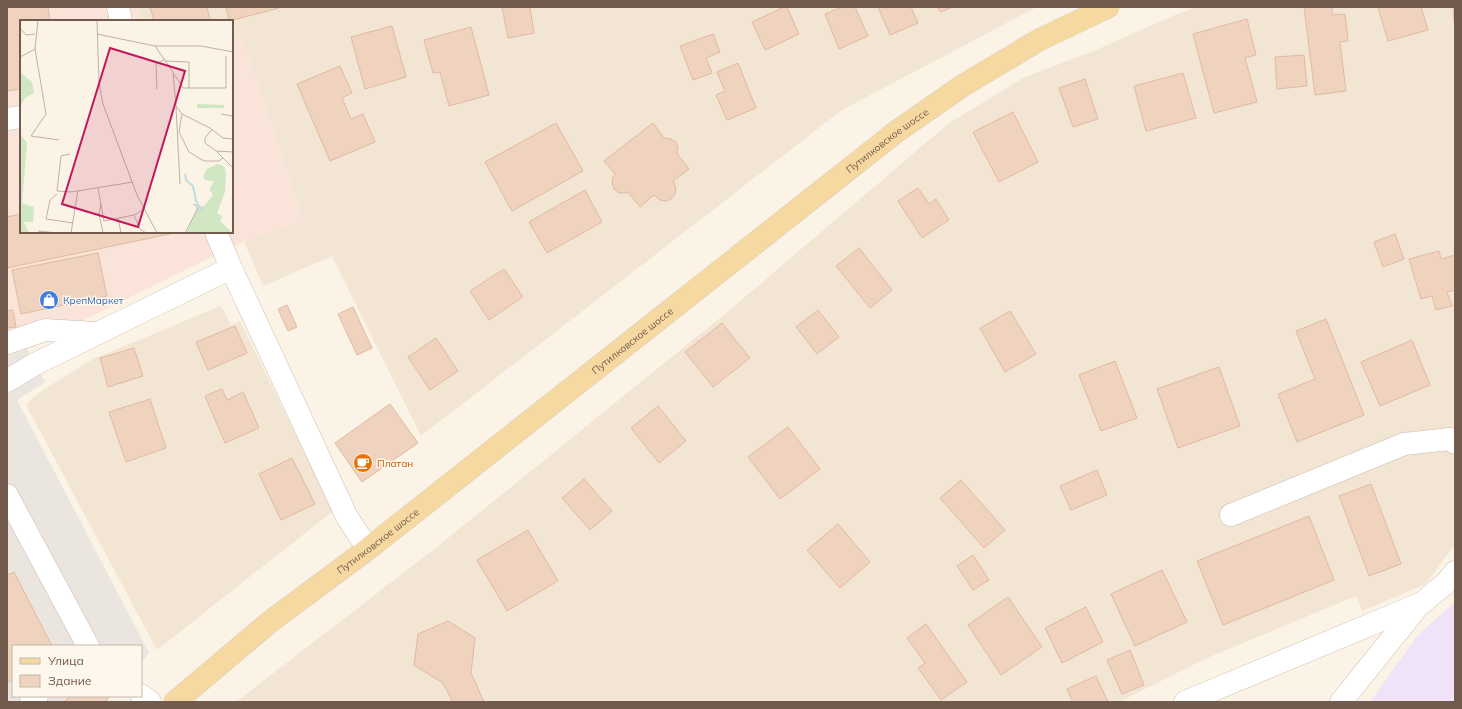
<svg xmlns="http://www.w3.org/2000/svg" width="1462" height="709" font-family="Mulish,sans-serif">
  <rect width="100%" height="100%" fill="#fbf3e5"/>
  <g fill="#f2e5d4">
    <path d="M138,7H1037L842,110L421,436L332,256L263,286L244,242L303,221L242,38L232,40V21H141Z"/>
    <path d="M1197,7H1455V544L1426,584L1362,611L1356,596L1207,658L1119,702H236L437,547L725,314L948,124L1023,78L1096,50L1177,14Z"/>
    <path d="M221,306L231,325L240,321L333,511L157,650L26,405L37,394L93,359Z"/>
  </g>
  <path fill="#fae4d9" d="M7,7H138L141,21H21V232H232V40L242,38L303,222L244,242L224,251L7,358Z"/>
  <path fill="#ebe5df" d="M27,348L45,382L17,400L149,653L141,662V646H13V696H110L105,702H7V358Z"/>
  <path fill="#f0e2f7" d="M1455,602V702H1370L1417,636Z"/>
  <g fill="#efd3be" stroke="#e0ba9f">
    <path d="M7,7H48L50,21H21V89L7,91Z"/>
    <path d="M150,7H207L210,19L202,21H154Z"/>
    <path d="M226,7H279V8L229,21Z"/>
    <path d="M502,7H530L534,33L508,38Z"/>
    <path d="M784,7H787L799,34L765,50L752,22Z"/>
    <path d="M842,7H855L868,36L839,49L825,14Z"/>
    <path d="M878,7H911L918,23L890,35Z"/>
    <path d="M938,7H953L940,12Z"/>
    <path d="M1304,7H1332V15L1345,14L1348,41L1340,42L1346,91L1315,95Z"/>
    <path d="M1378,7H1421L1428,30L1388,41Z"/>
    <path d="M1453,7H1455V31Z"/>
    <path d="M1247,19L1256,55L1245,58L1257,102L1214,113L1193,34Z"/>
    <path d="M392,26L406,77L365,89L351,37Z"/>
    <path d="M471,27L489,95L449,106L440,72L433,73L424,40Z"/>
    <path d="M713,34L720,52L706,58L712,73L693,80L680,46Z"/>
    <path d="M1304,55L1307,86L1277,89L1275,57Z"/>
    <path d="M738,63L756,108L727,120L716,95L725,91L717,72Z"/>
    <path d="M340,66L352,93L342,98L351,119L363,114L375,142L330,161L297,84Z"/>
    <path d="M1183,73L1196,118L1146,131L1134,86Z"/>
    <path d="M1085,79L1098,119L1073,127L1059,88Z"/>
    <path d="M1013,112L1038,162L999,182L973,132Z"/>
    <path d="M556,123L583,171L512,211L485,162Z"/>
    <path d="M653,123L664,138L671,139L676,142L678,148L677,154L689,169L673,181L676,188L675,194L671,199L666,201L660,200L654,195L640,207L628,192L625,193H619L614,189L612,183L613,177L615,174L604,161Z"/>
    <path d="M918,188L929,204L936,199L949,220L922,238L898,201Z"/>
    <path d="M585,190L602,222L547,253L529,222Z"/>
    <path d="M21,214V232H169L170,234L7,268V217Z"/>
    <path d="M1395,234L1404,259L1383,267L1374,242Z"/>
    <path d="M859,248L892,290L870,308L836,266Z"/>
    <path d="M1439,251L1441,259L1455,255V290L1447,292L1452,306L1436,310L1432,296L1421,299L1409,259Z"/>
    <path d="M98,253L107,296L21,314L12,270Z"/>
    <path d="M504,269L523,297L489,320L470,291Z"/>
    <path d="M287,305L297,327L288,331L278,309Z"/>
    <path d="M353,307L372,348L357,355L338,314Z"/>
    <path d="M13,310L16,327L7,328V311Z"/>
    <path d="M818,310L839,337L817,354L796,327Z"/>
    <path d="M1010,311L1036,354L1005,372L980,328Z"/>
    <path d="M1326,319L1364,415L1297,442L1278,394L1315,379L1296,331Z"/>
    <path d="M722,323L750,358L713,387L685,352Z"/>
    <path d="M235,326L247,353L208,370L196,342Z"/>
    <path d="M436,338L458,371L430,390L408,357Z"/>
    <path d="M1412,340L1430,385L1380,406L1361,362Z"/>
    <path d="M134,348L143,376L108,387L100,358Z"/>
    <path d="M1115,361L1137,418L1101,431L1079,375Z"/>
    <path d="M1219,367L1240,426L1178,448L1157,389Z"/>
    <path d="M222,389L227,400L243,392L259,428L225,443L205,396Z"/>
    <path d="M150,399L166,448L126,462L109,412Z"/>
    <path d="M390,404L418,443L362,482L335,443Z"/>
    <path d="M658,406L686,441L659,463L631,428Z"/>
    <path d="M788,427L820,469L780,499L748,457Z"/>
    <path d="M292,458L315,504L281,520L259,474Z"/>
    <path d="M1097,470L1107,495L1071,510L1060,486Z"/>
    <path d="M584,479L612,511L590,530L562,498Z"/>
    <path d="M961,480L1005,530L984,548L940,498Z"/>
    <path d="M1371,484L1401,564L1369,576L1339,496Z"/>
    <path d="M1309,516L1334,580L1223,625L1197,561Z"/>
    <path d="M838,524L870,562L840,588L807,550Z"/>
    <path d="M528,530L558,581L507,611L477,560Z"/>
    <path d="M973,555L989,580L973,590L957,566Z"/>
    <path d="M1162,570L1187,622L1135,646L1111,594Z"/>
    <path d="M14,572L52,646H13V680L7,683V575Z"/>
    <path d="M1008,597L1042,647L1001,675L968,625Z"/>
    <path d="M1086,607L1103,642L1062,663L1045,628Z"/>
    <path d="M448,621L475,638L471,673L484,702H453L443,683L414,665L418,634Z"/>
    <path d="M926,624L967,682L941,700L918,668L925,663L907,638Z"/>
    <path d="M1130,650L1144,685L1122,694L1107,660Z"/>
    <path d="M1096,676L1108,702H1073L1067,689Z"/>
    <path d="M70,696H110L105,702H64Z"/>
  </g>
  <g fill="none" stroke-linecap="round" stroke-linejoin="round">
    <g stroke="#ccbbac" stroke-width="23">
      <g id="minor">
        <path d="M118,7L121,21"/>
        <path d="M7,119L21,117"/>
        <path d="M216,232L231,268L347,517L368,549"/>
        <path d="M7,343L45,330L96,333"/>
        <path d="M7,381L35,364L231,268"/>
        <path d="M7,495L88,646"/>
        <path d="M1231,515L1404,444L1450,439L1455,443"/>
        <path d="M141,695L150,702"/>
        <path d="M31,702L37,696"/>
        <path d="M1185,702L1422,603L1446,583L1455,572"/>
        <path d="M1341,702L1419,605"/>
      </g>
    </g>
    <g stroke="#d8d1cd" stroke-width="23">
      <g id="major">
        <path id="s1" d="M175,702L271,621L368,549L896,132L962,86L1039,40L1108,7"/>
      </g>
    </g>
    <use href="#minor" stroke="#fff" stroke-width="22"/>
    <use href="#major" stroke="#f6d8a1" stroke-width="22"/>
  </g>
  <defs>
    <g id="shop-disc" transform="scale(1)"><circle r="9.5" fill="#3f7fe0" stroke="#fef7eb"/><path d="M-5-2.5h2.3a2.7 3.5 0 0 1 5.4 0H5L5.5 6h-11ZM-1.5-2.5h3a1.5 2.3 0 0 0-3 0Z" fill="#fff"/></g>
    <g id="cafe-disc" transform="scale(1)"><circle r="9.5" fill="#e8710a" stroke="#fef7eb"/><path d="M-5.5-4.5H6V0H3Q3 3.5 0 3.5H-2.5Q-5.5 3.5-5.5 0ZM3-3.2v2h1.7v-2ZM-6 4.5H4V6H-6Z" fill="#fff"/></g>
  </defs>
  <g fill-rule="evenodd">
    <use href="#shop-disc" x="49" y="300"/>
    <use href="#cafe-disc" x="363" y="463"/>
  </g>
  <g text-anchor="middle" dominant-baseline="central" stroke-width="3" stroke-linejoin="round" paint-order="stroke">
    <g font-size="10" fill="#725a4c" stroke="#fef7eb">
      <text stroke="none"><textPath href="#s1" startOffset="907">Путилковское шоссе</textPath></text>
      <text stroke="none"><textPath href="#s1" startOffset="583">Путилковское шоссе</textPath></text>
      <text stroke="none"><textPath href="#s1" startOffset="259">Путилковское шоссе</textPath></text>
    </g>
    <g font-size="10" fill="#366cbe" stroke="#fef7eb" text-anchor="start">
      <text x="63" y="300">КрепМаркет</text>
    </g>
    <g font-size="10" fill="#c56008" stroke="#fef7eb" text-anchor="start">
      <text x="377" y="463">Платан</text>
    </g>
  </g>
  <g transform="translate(20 20)">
    <rect width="213" height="213" fill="#fbf3e5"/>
    <path d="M0,52L12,62L14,73L5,78L0,87ZM177,84L204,85V88H177ZM0,102L1,115L7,123L2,183L14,187L13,202H4L9,213H0ZM197,144L204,146L206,153L205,172L197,193L203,197L200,201L213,213H166L178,187L184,186L191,178L193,174L189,170L194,161L185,160L183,157L187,149Z" fill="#d1e7c4"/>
    <path fill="none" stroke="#badce3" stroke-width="2" d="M165,154L166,160L173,166L176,181L182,191"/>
    <path fill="none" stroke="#c0b1a3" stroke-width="1" d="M18,0L15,29L26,94L11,116L39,120M77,0L79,63L83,84L117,175L137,213M0,8L6,15L15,14M77,14L135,26H181L213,32M135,26L153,52L156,86L162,94L190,108L203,118L213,119M0,37L15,29M146,41L169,42V68M154,54L163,68H206V36M137,69L136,44L145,39M156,87L160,164M162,94L159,112L169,132L184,141H199L203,138M201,94L213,96M192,109L185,118V123L196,131L213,132M196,131L213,148M50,134L41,136L37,171L51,172L113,162M78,168L84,201L114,195L123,190M37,174L30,180L26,199L53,203M81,184L79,194L83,213M114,195L120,209L126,213M98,198L101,213M19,213V211L36,213M51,213L58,170M165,213L177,190V186L173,184"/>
    <path fill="#c2185b" fill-opacity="0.15" stroke="#c2185b" stroke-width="2" d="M90,28L165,51L118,207L42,184Z"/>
    <rect width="213" height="213" fill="none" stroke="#725a4c" stroke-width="2"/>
  </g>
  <rect width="1462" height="709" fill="none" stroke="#725a4c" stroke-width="16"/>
  <rect x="12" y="645" width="130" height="52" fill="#fef7eb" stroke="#c6b8ab"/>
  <rect x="20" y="658" width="20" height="6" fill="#f6d8a1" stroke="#c6b8ab"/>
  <text x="48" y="665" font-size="12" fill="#725a4c">Улица</text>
  <rect x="20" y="675" width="20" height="12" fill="#efd3be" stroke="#c6b8ab"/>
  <text x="48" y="685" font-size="12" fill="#725a4c">Здание</text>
</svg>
